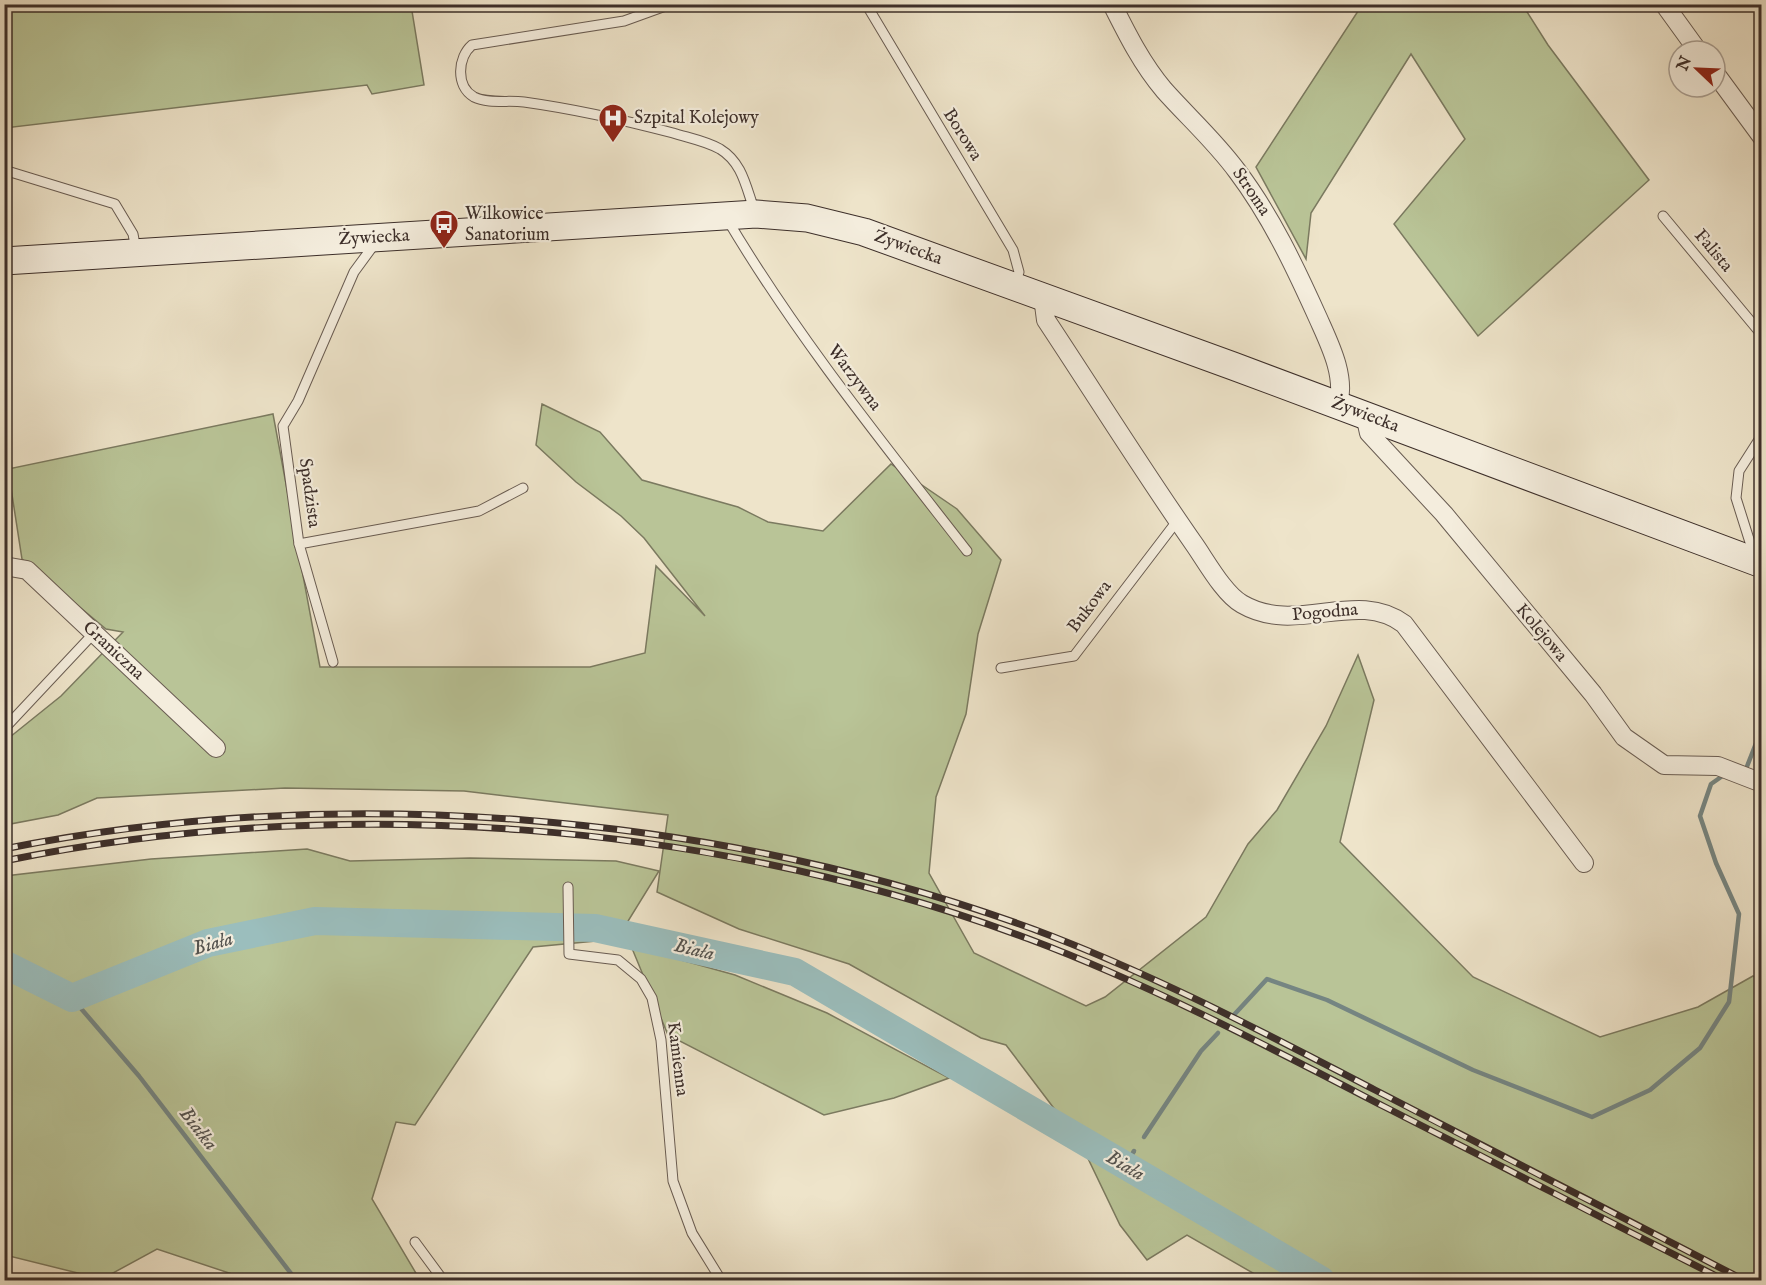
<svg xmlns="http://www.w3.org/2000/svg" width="1766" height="1285" font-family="'IM FELL English',serif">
  <rect width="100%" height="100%" fill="#eee4ca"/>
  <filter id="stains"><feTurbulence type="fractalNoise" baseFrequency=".00333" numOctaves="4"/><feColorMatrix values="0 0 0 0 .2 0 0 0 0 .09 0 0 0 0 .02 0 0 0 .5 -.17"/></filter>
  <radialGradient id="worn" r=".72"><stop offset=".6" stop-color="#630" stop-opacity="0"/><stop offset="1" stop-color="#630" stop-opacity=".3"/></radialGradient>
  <g fill="#b9c497" stroke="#7b7a60" stroke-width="1.5">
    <path d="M1522,4L1548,45L1649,180L1478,336L1394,224L1465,139L1411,54L1311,213L1306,259L1256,167L1362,5Z"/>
    <path d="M4,5H411L424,85L372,94L367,85L5,128Z"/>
    <path d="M542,404L600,432L642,480L738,507L768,522L823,531L891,464L957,509L1001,560L978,634L966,714L936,797L929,873L974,953L1086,1006L1105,997L1206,917L1248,844L1277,810L1326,726L1358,655L1374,700L1340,842L1473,977L1600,1037L1698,1007L1753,976L1761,982V1280H1265L1187,1235L1147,1260L1120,1225L1081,1144L1006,1045L981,1038L849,964L739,929L657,892L668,815L464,791L285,788L97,798L58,815L5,825V741L61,696L123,632L106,629L22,559L8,469L273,414L320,667H590L645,653L656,566L705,616L644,538L621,516L576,482L536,445Z"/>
    <path d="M307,849L350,861L470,858L616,861L659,871L617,939L533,947L415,1125L396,1122L372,1199L420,1280H250L157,1249L102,1279L5,1255V876L151,859Z"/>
    <path d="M631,946L735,975L827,1013L949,1078L894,1098L824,1115L668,1035Z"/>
  </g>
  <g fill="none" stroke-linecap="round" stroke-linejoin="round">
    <g stroke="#758582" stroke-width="4.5">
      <path d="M1746,769L1762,728"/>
      <path d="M72,998L139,1076L296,1280"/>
      <path d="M1232,1017L1267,979L1327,1000L1473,1070L1592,1117L1650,1090L1700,1048L1729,1002L1739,914L1716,863L1700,816L1711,784L1721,777"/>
      <path d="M1144,1137L1201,1051L1218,1033"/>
      <path d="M1125,1166L1134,1151"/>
    </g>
    <path stroke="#9bbebd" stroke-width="28" d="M4,964L72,998L208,943L315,921L595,928L795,972L1321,1280"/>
    <g stroke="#695c52" stroke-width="11">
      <g id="lane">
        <path d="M671,4L624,21L472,45C458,57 455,86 474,97C488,104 509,100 524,102C574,109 624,120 673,133C689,138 706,141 720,149C743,163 746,188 755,212"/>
        <path d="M866,4L1013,250L1019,272L1015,284"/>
        <path d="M4,170L115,204L133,234L136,250"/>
        <path d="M1663,216L1762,335"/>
        <path d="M727,219C797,337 883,443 967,551"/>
        <path d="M376,242L354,272L298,401L283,426L299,544L479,511L523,488"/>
        <path d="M299,544L333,662"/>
        <path d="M1754,555L1736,498L1739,471L1762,435"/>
        <path d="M1001,668L1074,656L1177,521"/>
        <path d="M4,729L94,633"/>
        <path d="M568,887L569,954L618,960L641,979L652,998L661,1040L673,1181L692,1233L721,1280"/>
        <path d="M415,1242L443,1280"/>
      </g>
    </g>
    <g stroke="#695c52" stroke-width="20">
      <g id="street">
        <path d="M1112,4C1127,34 1142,64 1164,90C1188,117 1215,141 1237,171C1271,216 1295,267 1318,318C1330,345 1346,376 1338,405"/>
        <path d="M1664,4L1698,51"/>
        <path d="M1715,73L1762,137"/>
        <path d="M1043,297L1046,320C1095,394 1143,471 1194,544C1206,561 1224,594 1242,604C1297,636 1356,588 1404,624L1584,863"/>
        <path d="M1365,415L1369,433L1444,514L1593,694L1624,737L1664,765L1718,766L1762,783"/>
        <path d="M4,566L27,570L216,748"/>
      </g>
    </g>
    <g stroke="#3d2f2a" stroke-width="29">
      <path id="secondary" d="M4,261L756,214L807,218L864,232L1233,366L1762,564"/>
    </g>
    <use href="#lane" stroke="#f4eddd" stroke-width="9"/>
    <use href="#street" stroke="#f4eddd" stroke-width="18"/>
    <use href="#secondary" stroke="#f4eddd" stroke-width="27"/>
    <g stroke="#3d2f2a" stroke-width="7">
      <g id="rail">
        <path d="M4,849C337,782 714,812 1033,929C1151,973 1263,1032 1375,1090C1498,1154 1621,1217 1744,1280"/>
        <path d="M4,861C337,793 710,820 1029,939C1151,985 1267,1046 1383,1106C1497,1164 1610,1222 1724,1280"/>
      </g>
    </g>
    <use href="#rail" stroke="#f4eddd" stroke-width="4.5" stroke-dasharray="14" stroke-linecap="butt"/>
  </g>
  <defs>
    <g id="hospital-pin" transform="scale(1.5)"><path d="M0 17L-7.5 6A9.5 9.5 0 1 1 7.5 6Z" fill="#8f2418" stroke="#f4eddd"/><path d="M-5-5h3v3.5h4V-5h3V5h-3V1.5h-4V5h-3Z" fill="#fff"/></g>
    <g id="bus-pin" transform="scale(1.5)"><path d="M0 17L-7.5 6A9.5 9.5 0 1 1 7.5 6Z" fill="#8f2418" stroke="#f4eddd"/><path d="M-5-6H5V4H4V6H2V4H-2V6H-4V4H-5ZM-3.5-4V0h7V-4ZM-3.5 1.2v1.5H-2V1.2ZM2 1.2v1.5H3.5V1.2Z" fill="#fff"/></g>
  </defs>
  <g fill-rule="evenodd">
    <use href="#hospital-pin" x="613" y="118"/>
    <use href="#bus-pin" x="444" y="224"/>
  </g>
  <g text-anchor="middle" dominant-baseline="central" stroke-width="4.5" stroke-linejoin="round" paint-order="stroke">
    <g font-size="18" fill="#3d2f2a" stroke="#f4eddd" text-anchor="start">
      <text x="634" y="118">Szpital Kolejowy</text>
      <text x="465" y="214">Wilkowice<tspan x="465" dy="21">Sanatorium</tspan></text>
    </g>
    <g font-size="18" fill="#3d2f2a" stroke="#f4eddd">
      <text transform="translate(962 135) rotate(58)">Borowa</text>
      <text transform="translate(1251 192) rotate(56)">Stroma</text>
      <text transform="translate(374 238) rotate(-3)">Żywiecka</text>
      <text transform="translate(908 248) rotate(20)">Żywiecka</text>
      <text transform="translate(1713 251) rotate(50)">Falista</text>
      <text transform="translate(854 378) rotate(53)">Warzywna</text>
      <text transform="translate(1365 415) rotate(21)">Żywiecka</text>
      <text transform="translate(309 493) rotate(82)">Spadzista</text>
      <text transform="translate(1090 607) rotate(-53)">Bukowa</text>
      <text transform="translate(1325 613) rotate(-5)">Pogodna</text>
      <text transform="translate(1541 633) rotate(50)">Kolejowa</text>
      <text transform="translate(113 651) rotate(43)">Graniczna</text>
      <text transform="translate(677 1059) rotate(83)">Kamienna</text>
    </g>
    <g font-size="20" font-style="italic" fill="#54534f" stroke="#f4eddd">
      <text transform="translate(213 944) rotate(-16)">Biała</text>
      <text transform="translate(694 950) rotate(13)">Biała</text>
      <text transform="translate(198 1129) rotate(52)">Białka</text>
      <text transform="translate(1125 1166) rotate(30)">Biała</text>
    </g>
  </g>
  <rect width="1766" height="1285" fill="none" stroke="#eee4ca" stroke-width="24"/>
  <rect x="6" y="6" width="1754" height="1273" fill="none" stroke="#3d2f2a" stroke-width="3"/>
  <rect x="12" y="12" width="1742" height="1261" fill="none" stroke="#3d2f2a" stroke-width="1.5"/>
  <g transform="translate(1697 69) rotate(293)"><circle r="28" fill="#f4eddd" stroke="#aba195" stroke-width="1.5"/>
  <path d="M0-4.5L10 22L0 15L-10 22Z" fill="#8f2418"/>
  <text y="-9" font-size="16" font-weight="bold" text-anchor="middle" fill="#3d2f2a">N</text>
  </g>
  <rect width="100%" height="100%" filter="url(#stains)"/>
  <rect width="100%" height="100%" fill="url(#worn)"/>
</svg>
